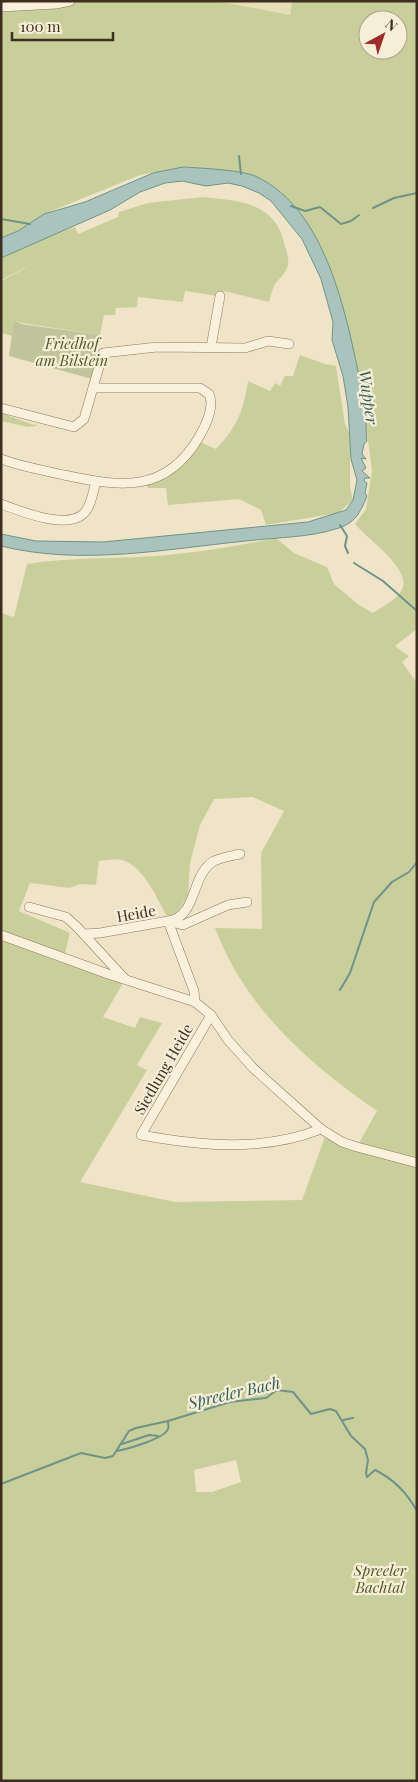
<svg xmlns="http://www.w3.org/2000/svg" width="418" height="1782" font-family="'Playfair Display',serif">
  <rect width="100%" height="100%" fill="#f0e4c8"/>
  <path fill="#e6deb5" d="M217,1H292L290,15Z"/>
  <g fill="#c9cf9b" fill-rule="evenodd">
    <path d="M1,1H217L290,15L292,1H417V629L395,646L409,656L402,662L417,683V1158L359,1143L377,1111C309,1064 245,1008 215,928L262,929L261,853L284,811L253,797L214,799L200,825L190,863L188,895L178,912L168,918C158,901 146,871 127,862C120,858 107,860 99,861L96,885L80,884L70,888L30,883L19,911L70,933L64,958L125,980L103,1017L135,1028L140,1017L162,1023L137,1065L147,1070L80,1182L175,1202L302,1200L325,1137C353,1154 386,1158 417,1165V1781H1V613L14,617L27,564C69,557 112,559 154,556C195,553 236,546 276,538L294,553L327,567L334,584L359,605L373,613C382,607 396,600 401,591C415,571 367,539 355,524L366,509L372,471L364,409L346,317L280,192L255,176L242,172L183,167L140,175L44,214L18,231L1,238ZM368,20H398V50H368ZM236,1460L241,1482L212,1492H196L194,1470Z"/>
    <path d="M203,197C240,201 276,202 285,246C287,252 290,262 287,268C285,274 279,279 275,284C272,289 271,296 269,302L224,291L218,296L185,291L183,302L138,297L137,307L116,308L115,315H104L100,335L21,323L14,320L12,336L1,333V281L39,261L1,280V258L41,239L75,227L78,234L118,217L119,212L148,203Z"/>
    <path d="M300,355L325,364L336,366L345,424L350,435V487L353,500L338,513L266,525L261,510L239,499L168,505L166,488H148L147,484L200,442L216,449C237,427 243,412 248,381L270,391L275,383L280,386L285,376H293Z"/>
    <path d="M1,413L34,425L37,423L36,426L28,427L1,421Z"/>
  </g>
  <path fill="#bfc49a" d="M14,320L21,324L100,335L92,379L9,356Z"/>
  <path fill="#a9c4bc" stroke="#6f938a" d="M183,167C200,168 241,170 255,176C330,210 348,325 363,395C367,410 365,426 367,441L364,444L362,454L366,459L361,458L366,468L362,471L370,478H365L364,481L367,483L365,493L367,496C361,510 357,522 339,528C309,538 278,537 246,541C165,549 82,566 1,546V534L36,541L103,542L308,522L346,510L353,500L357,480L351,459L348,407L343,376L332,340L333,322L321,279L302,239L271,201L259,193L242,186L228,183L206,186L182,181L165,183L140,192L110,210L1,258V238L18,231L44,214L85,202L153,173Z"/>
  <g fill="none" stroke-linecap="round" stroke-linejoin="round">
    <g stroke="#6f938a" stroke-width="2">
      <path d="M239,156L241,174"/>
      <path d="M291,206L305,211L320,207L341,224L351,221L359,215"/>
      <path d="M373,208L394,198L417,193"/>
      <path d="M1,219L30,224"/>
      <path d="M340,525L347,536L345,546L348,553"/>
      <path d="M354,563L383,581L417,611"/>
      <path d="M340,990L350,973L374,902L392,882L409,872L417,862"/>
      <path d="M343,1420L353,1418"/>
      <path d="M122,1444L149,1435L158,1436"/>
      <path d="M117,1451C127,1449 164,1439 168,1429C169,1427 168,1424 168,1421"/>
      <path d="M1,1484L81,1453L105,1458L113,1456L129,1431L136,1428L168,1421L230,1402L266,1398L277,1390L293,1392L311,1414L330,1409L336,1411L351,1436L365,1449L368,1460L366,1473L367,1477L375,1470C394,1479 407,1493 417,1511"/>
    </g>
    <g stroke="#8d765c" stroke-width="10">
      <g id="minor">
        <path d="M1,7L56,4L70,1"/>
        <path d="M211,347L220,296"/>
        <path d="M1,408L74,427L84,419L103,353L157,347L245,348L268,341L289,344"/>
        <path d="M1,459C22,467 43,470 64,475C120,487 166,494 199,437C206,425 215,407 209,394L200,388H93"/>
        <path d="M1,504C20,511 66,530 83,514C91,508 93,491 96,482"/>
        <path d="M29,907L66,917L77,927L124,978"/>
        <path d="M168,921C198,917 190,875 214,861C222,857 231,856 240,854"/>
        <path d="M171,922L183,925L228,905L247,902"/>
        <path d="M84,934L100,933L168,921L194,991L195,1002"/>
        <path d="M1,935L108,974L195,1002L211,1015L228,1040L253,1068L321,1129L342,1142L357,1147L417,1163"/>
        <path d="M211,1015L141,1135C201,1146 263,1152 321,1129"/>
      </g>
    </g>
    <use href="#minor" stroke="#faf1dc" stroke-width="9"/>
  </g>
  <g text-anchor="middle" dominant-baseline="central" stroke-width="4.5" stroke-linejoin="round" paint-order="stroke">
    <g font-size="15" font-style="italic" fill="#4d5a26" stroke="#f7eed8">
      <text x="72" y="343">Friedhof<tspan x="72" dy="17">am Bilstein</tspan></text>
      <text x="380" y="1570">Spreeler<tspan x="380" dy="17">Bachtal</tspan></text>
    </g>
    <g font-size="15" fill="#3d2e20" stroke="#f7eed8">
      <text transform="translate(136 913) rotate(-10)">Heide</text>
      <text transform="translate(163 1069) rotate(-60)">Siedlung Heide</text>
    </g>
    <g font-size="16" font-style="italic" fill="#2f5d5a" stroke="#f7eed8">
      <text transform="translate(369 397) rotate(82)">Wupper</text>
      <text transform="translate(234 1392) rotate(-13)">Spreeler Bach</text>
    </g>
  </g>
  <rect width="418" height="1782" fill="none" stroke="#3d2e20" stroke-width="5"/>
  <g transform="translate(383 35) rotate(40)"><circle r="24" fill="#f7eed8" stroke="#ada18e"/>
  <path d="M0-4L9 19L0 12L-9 19Z" fill="#9e2a2b"/>
  <text y="-8" font-size="14" font-weight="bold" text-anchor="middle" fill="#3d2e20">N</text>
  </g>
  <path d="M12 32v8h101v-8" fill="none" stroke="#3d2e20" stroke-width="2.5"/>
  <text x="20" y="32" font-size="15" fill="#3d2e20" stroke="#f7eed8" stroke-width="4" paint-order="stroke">100 m</text>
</svg>
